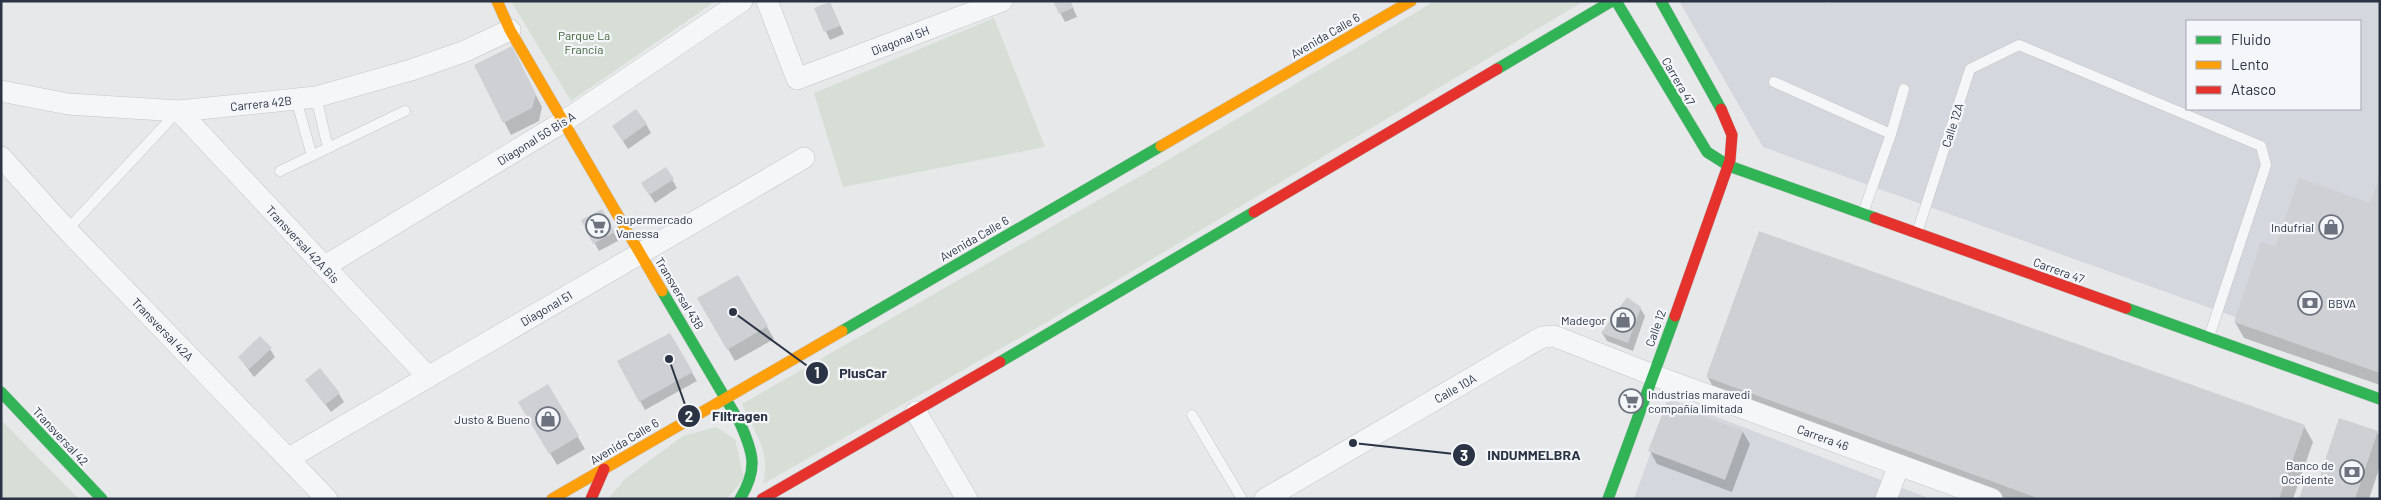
<svg xmlns="http://www.w3.org/2000/svg" width="2381" height="500" font-family="Barlow,sans-serif">
  <rect width="100%" height="100%" fill="#e6e8ea"/>
  <g fill="#d4d7dd" fill-rule="evenodd">
    <path d="M1679,1H1823L1829,3L1832,1H2380V369L1763,147ZM2187,21H2360V109H2187Z"/>
    <path d="M1670,399L1931,499H1634Z"/>
  </g>
  <g fill="#d6ded6">
    <path d="M511,1H716L571,101Z"/>
    <path d="M1435,1H1584L1030,332L763,484C771,452 755,433 742,404L1149,171Z"/>
    <path d="M994,18L1045,147L843,187L814,93Z"/>
    <path d="M1,420L79,499H1Z"/>
    <path d="M716,427L735,439L744,478L727,499H608L625,479L683,436Z"/>
  </g>
  <g fill="#0003">
    <path d="M1054,1H1070L1077,17L1065,22Z"/>
    <path d="M830,3L844,34L830,40L815,9Z"/>
    <path d="M511,47L542,107L539,121L511,135L475,66Z"/>
    <path d="M646,124L651,133L628,149L613,126Z"/>
    <path d="M666,169L677,188L655,203L648,192Z"/>
    <path d="M2380,180V385L2244,338L2235,322L2276,249L2373,206Z"/>
    <path d="M607,219L618,241L599,251L582,221Z"/>
    <path d="M738,276L774,339L735,361L699,299Z"/>
    <path d="M1640,308L1645,316L1633,351L1607,341L1602,333Z"/>
    <path d="M669,334L697,381L645,410L618,361Z"/>
    <path d="M270,349L275,357L254,377L239,357Z"/>
    <path d="M1707,376L2304,426L2313,442L2293,499H2008L1716,392Z"/>
    <path d="M307,380L339,394L344,402L331,412Z"/>
    <path d="M548,386L585,449L557,465L520,402Z"/>
    <path d="M1743,432L1750,444L1732,492L1657,464L1650,451Z"/>
    <path d="M2377,432L2380,437V466L2369,499H2300L2318,486Z"/>
  </g>
  <g fill="#ced0d3">
    <path d="M1053,1H1070L1073,8L1059,14Z"/>
    <path d="M830,2L840,26L824,32L814,8Z"/>
    <path d="M512,46L536,94L532,108L503,123L474,65Z"/>
    <path d="M636,109L647,124L623,141L612,126Z"/>
    <path d="M666,167L674,179L649,195L641,183Z"/>
    <path d="M2380,177V373L2234,322L2261,242L2275,247L2299,178L2370,203Z"/>
    <path d="M602,209L615,232L593,244L581,220Z"/>
    <path d="M1759,231L2305,425L2279,499H2040L1706,377Z"/>
    <path d="M738,275L768,326L727,350L697,298Z"/>
    <path d="M1627,297L1641,307L1628,343L1601,333Z"/>
    <path d="M670,333L693,372L639,402L617,361Z"/>
    <path d="M260,336L272,348L249,369L238,357Z"/>
    <path d="M320,368L340,393L325,405L305,380Z"/>
    <path d="M548,384L579,436L549,454L518,402Z"/>
    <path d="M1667,402L1743,431L1725,480L1648,451Z"/>
    <path d="M2339,418L2378,431L2355,499H2299L2305,481L2317,485Z"/>
  </g>
  <g fill="none" stroke-linecap="round" stroke-linejoin="round">
    <g stroke="#c4c6c8" stroke-width="11">
      <g id="lane">
        <path d="M1774,82L1891,134"/>
        <path d="M316,97L328,148"/>
        <path d="M296,99L312,156"/>
        <path d="M280,171L405,111"/>
        <path d="M1863,213L1891,134L1904,89"/>
        <path d="M67,230L178,111"/>
        <path d="M1917,233L1970,69L2019,45L2261,146L2266,165L2209,337"/>
        <path d="M1192,415L1242,499"/>
      </g>
    </g>
    <g stroke="#c4c6c8" stroke-width="22">
      <g id="street">
        <path d="M767,1L797,79L1002,1"/>
        <path d="M1,91L68,104L179,111L316,97L411,70L463,52L510,30"/>
        <path d="M179,111L428,377"/>
        <path d="M1,157L67,230L327,499"/>
        <path d="M325,266L563,122L742,1"/>
        <path d="M916,412L967,499"/>
        <path d="M289,458L804,158"/>
        <path d="M1265,499L1535,341L1543,337L1554,336L1653,375L1992,499"/>
        <path d="M1886,499L1899,465"/>
      </g>
    </g>
    <g stroke="#c4c6c8" stroke-width="12">
      <g id="fast">
        <path d="M1616,1L1707,152L1729,166L1875,218"/>
        <path d="M1661,1L1721,109"/>
        <path d="M1497,69L1612,1"/>
        <path d="M662,291L740,423C754,454 758,469 740,499"/>
        <path d="M2126,308L2380,399"/>
        <path d="M842,331L1161,146"/>
        <path d="M1000,362L1254,212"/>
        <path d="M1,392L102,499"/>
        <path d="M1608,499L1675,316"/>
      </g>
    </g>
    <g stroke="#c4c6c8" stroke-width="12">
      <g id="slow">
        <path d="M497,1L510,30L662,291"/>
        <path d="M1161,146L1411,1"/>
        <path d="M552,499L842,331"/>
      </g>
    </g>
    <g stroke="#c4c6c8" stroke-width="12">
      <g id="jam">
        <path d="M1254,212L1497,69"/>
        <path d="M1875,218L2126,308"/>
        <path d="M1675,316L1730,160L1732,135L1721,109"/>
        <path d="M591,499L604,469"/>
        <path d="M762,499L1000,362"/>
      </g>
    </g>
    <use href="#lane" stroke="#f5f6f7" stroke-width="10"/>
    <use href="#street" stroke="#f5f6f7" stroke-width="21"/>
    <use href="#fast" stroke="#30b455" stroke-width="11"/>
    <use href="#slow" stroke="#ff9f0a" stroke-width="11"/>
    <use href="#jam" stroke="#e5322d" stroke-width="11"/>
  </g>
  <defs>
    <g id="supermarket-ring" transform="scale(1.25)"><circle r="9.5" fill="#f4f6f9" stroke="#6c737f" stroke-width="1.5"/><path d="M-6-5.5h2.5l.6 2H6L4.5 2H-2.5L-4.4-4H-6ZM-1.5 3.2a1.3 1.3 0 1 0 .1 0ZM3 3.2a1.3 1.3 0 1 0 .1 0Z" fill="#6c737f"/></g>
    <g id="shop-ring" transform="scale(1.25)"><circle r="9.5" fill="#f4f6f9" stroke="#6c737f" stroke-width="1.5"/><path d="M-5-2.5h2.3a2.7 3.5 0 0 1 5.4 0H5L5.5 6h-11ZM-1.5-2.5h3a1.5 2.3 0 0 0-3 0Z" fill="#6c737f"/></g>
    <g id="bank-ring" transform="scale(1.25)"><circle r="9.5" fill="#f4f6f9" stroke="#6c737f" stroke-width="1.5"/><path d="M-6-4H6V4H-6ZM0-2.3a2.3 2.3 0 1 0 0 4.6a2.3 2.3 0 1 0 0-4.6Z" fill="#6c737f"/></g>
  </defs>
  <g fill-rule="evenodd">
    <use href="#supermarket-ring" x="598" y="226"/>
    <use href="#shop-ring" x="2331" y="227"/>
    <use href="#bank-ring" x="2310" y="303"/>
    <use href="#shop-ring" x="1623" y="320"/>
    <use href="#supermarket-ring" x="1631" y="401"/>
    <use href="#shop-ring" x="548" y="419"/>
    <use href="#bank-ring" x="2352" y="472"/>
  </g>
  <g text-anchor="middle" dominant-baseline="central" stroke-width="4.5" stroke-linejoin="round" paint-order="stroke">
    <g font-size="12" fill="#3f6138" stroke="#f4f6f9">
      <text x="584" y="35">Parque La<tspan x="584" dy="14">Francia</tspan></text>
    </g>
    <g font-size="12" fill="#2b3445" stroke="#f4f6f9">
      <text transform="translate(1325 35) rotate(-30)">Avenida Calle 6</text>
      <text transform="translate(900 40) rotate(-21)">Diagonal 5H</text>
      <text transform="translate(1679 81) rotate(60)">Carrera 47</text>
      <text transform="translate(261 103) rotate(-6)">Carrera 42B</text>
      <text transform="translate(1952 125) rotate(-72)">Calle 12A</text>
      <text transform="translate(536 138) rotate(-32)">Diagonal 5G Bis A</text>
      <text transform="translate(974 238) rotate(-30)">Avenida Calle 6</text>
      <text transform="translate(303 244) rotate(47)">Transversal 42A Bis</text>
      <text transform="translate(2059 270) rotate(20)">Carrera 47</text>
      <text transform="translate(680 293) rotate(59)">Transversal 43B</text>
      <text transform="translate(546 308) rotate(-30)">Diagonal 51</text>
      <text transform="translate(1655 328) rotate(-70)">Calle 12</text>
      <text transform="translate(163 329) rotate(46)">Transversal 42A</text>
      <text transform="translate(1455 388) rotate(-30)">Calle 10A</text>
      <text transform="translate(61 436) rotate(47)">Transversal 42</text>
      <text transform="translate(1823 437) rotate(20)">Carrera 46</text>
      <text transform="translate(624 441) rotate(-31)">Avenida Calle 6</text>
    </g>
    <g font-size="12" fill="#2b3445" stroke="#f4f6f9" text-anchor="end">
      <text x="616" y="219" text-anchor="start">Supermercado<tspan x="616" dy="14">Vanessa</tspan></text>
      <text x="2314" y="227">Indufrial</text>
      <text x="2328" y="303" text-anchor="start">BBVA</text>
      <text x="1606" y="320">Madegor</text>
      <text x="1648" y="394" text-anchor="start">Industrias maravedi<tspan x="1648" dy="14">compañía limitada</tspan></text>
      <text x="530" y="419">Justo &amp; Bueno</text>
      <text x="2334" y="465">Banco de<tspan x="2334" dy="14">Occidente</tspan></text>
    </g>
  </g>
  <path fill="none" stroke="#2b3445" stroke-width="2" d="M733 312L817 373M669 359L689 416M1353 443L1464 455"/>
  <g fill="#2b3445" stroke="#f4f6f9" stroke-width="2">
    <circle cx="733" cy="312" r="5"/>
    <circle cx="669" cy="359" r="5"/>
    <circle cx="1353" cy="443" r="5"/>
    <circle cx="817" cy="373" r="12"/>
    <circle cx="689" cy="416" r="12"/>
    <circle cx="1464" cy="455" r="12"/>
  </g>
  <g font-size="15" text-anchor="middle" font-weight="bold" fill="#fff">
    <text x="817" y="378">1</text>
    <text x="689" y="422">2</text>
    <text x="1464" y="461">3</text>
  </g>
  <g font-size="14" text-anchor="middle" font-weight="bold" fill="#2b3445" stroke="#f4f6f9" stroke-width="4.5" stroke-linejoin="round" paint-order="stroke">
    <text x="863" y="378">PlusCar</text>
    <text x="740" y="421">Filtragen</text>
    <text x="1534" y="460">INDUMMELBRA</text>
  </g>
  <rect width="2381" height="500" fill="none" stroke="#2b3445" stroke-width="5"/>
  <rect x="2186" y="20" width="175" height="90" fill="#f4f6f9" stroke="#a4a8b1"/>
  <rect x="2196" y="36" width="25" height="8" fill="#30b455" stroke="#a4a8b1"/>
  <text x="2231" y="45" font-size="15" fill="#2b3445">Fluido</text>
  <rect x="2196" y="61" width="25" height="8" fill="#ff9f0a" stroke="#a4a8b1"/>
  <text x="2231" y="70" font-size="15" fill="#2b3445">Lento</text>
  <rect x="2196" y="86" width="25" height="8" fill="#e5322d" stroke="#a4a8b1"/>
  <text x="2231" y="95" font-size="15" fill="#2b3445">Atasco</text>
</svg>
